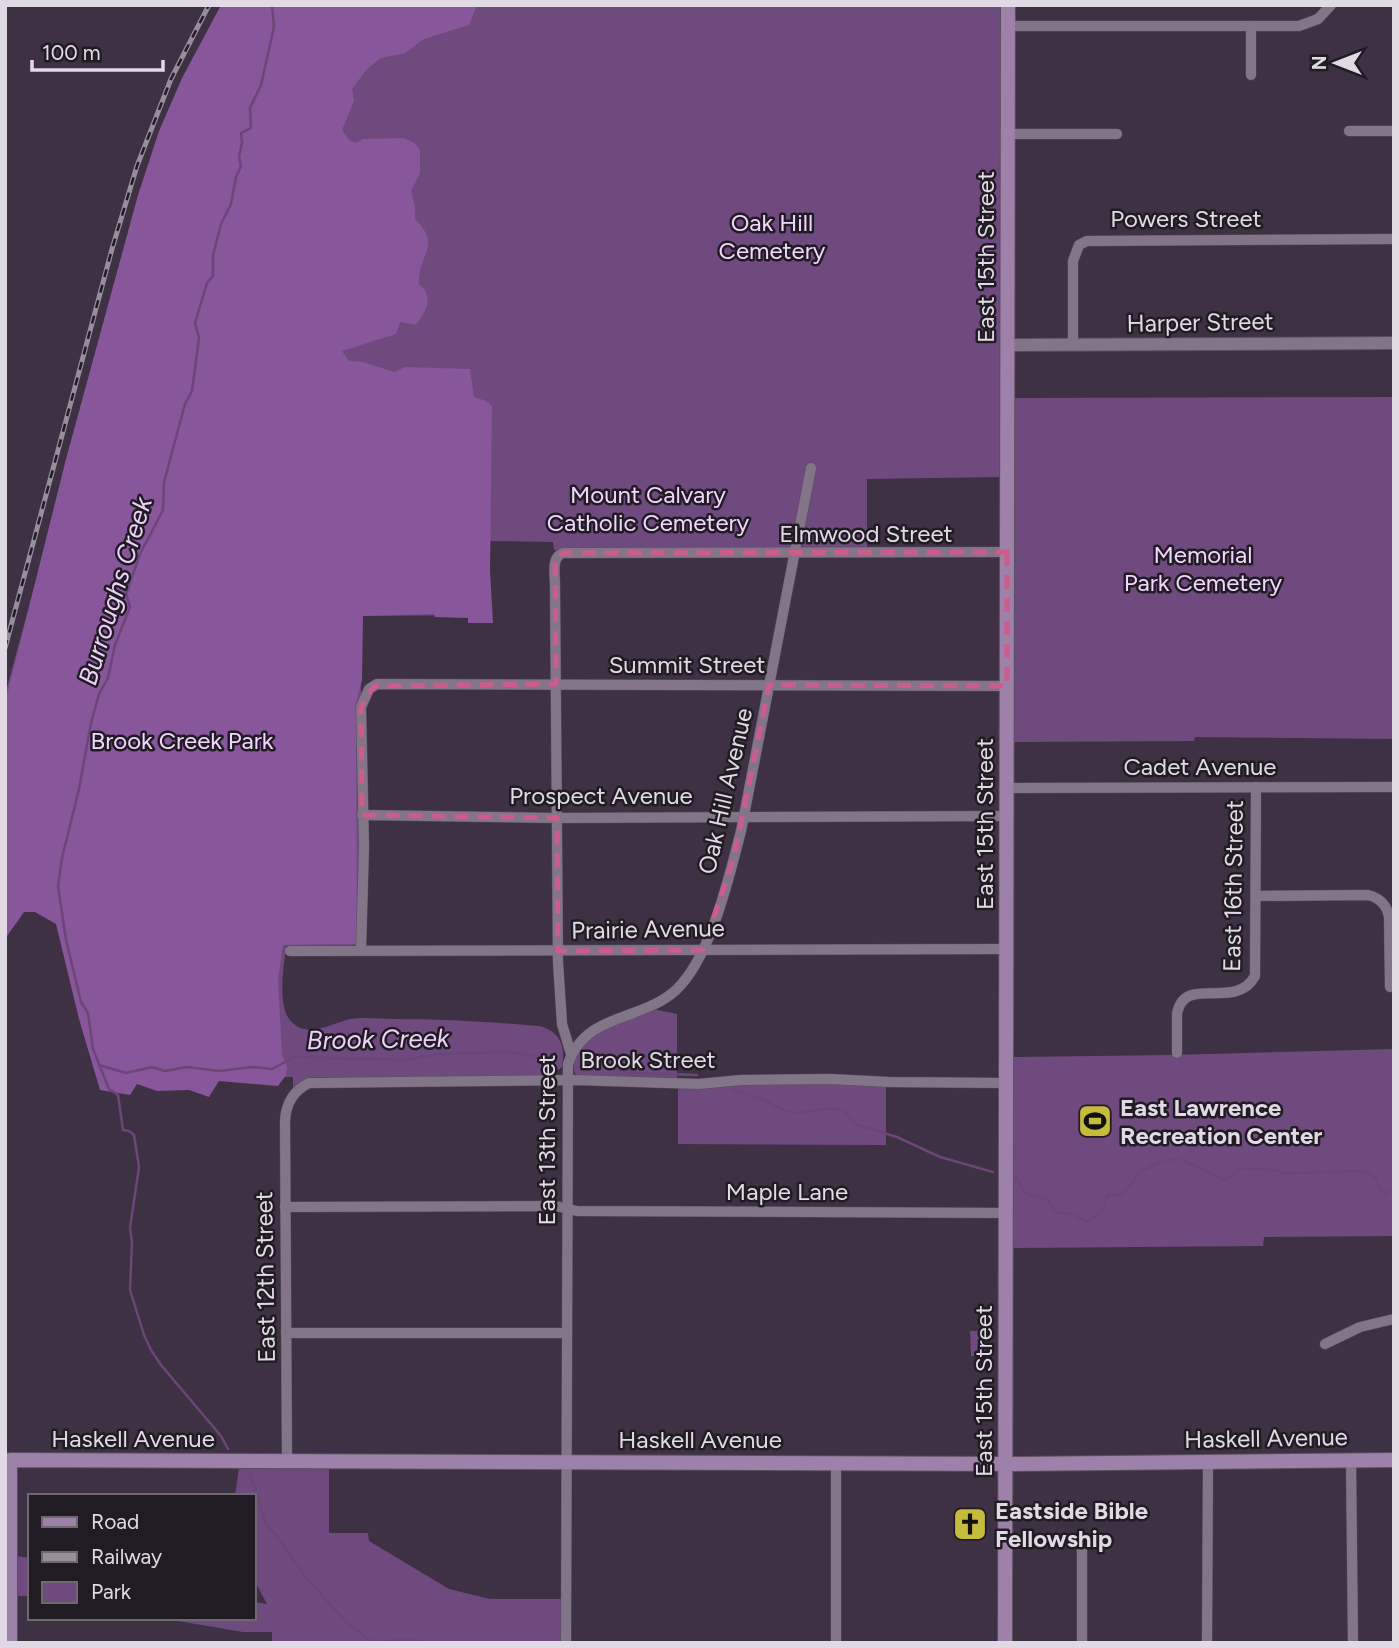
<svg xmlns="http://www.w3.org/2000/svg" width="1399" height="1648" font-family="Figtree,sans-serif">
  <rect width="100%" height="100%" fill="#3e3143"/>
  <g fill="#6f4a7f">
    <path d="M415,5H1002L1001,477L867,479V550L805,548L793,538L790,549L554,550L553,542L490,541V615L360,616L361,695L359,701L360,854L356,945L286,946C284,965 277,1005 290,1020C306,1040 332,1023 350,1019C364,1017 380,1019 393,1019C442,1019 491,1022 539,1026C560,1031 566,1046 562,1067L548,1077L446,1079L317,1077L308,1079L293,1089V1077H117L65,893H5V695L147,171L167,113L210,38Z"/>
    <path d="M1394,397V739L1195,737L1194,741L1013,742L1014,398Z"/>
    <path d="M653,1009L677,1014V1080L578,1076L575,1074C564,1037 629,1019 653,1009Z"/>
    <path d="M1394,1049V1236L1264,1237L1263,1246L1012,1248V1057L1172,1055Z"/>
    <path d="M832,1083L886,1085V1145L678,1144V1087L735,1084Z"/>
    <path d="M970,1331H978L984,1334L985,1356H971Z"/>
    <path d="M239,1467H329V1533H368L369,1541L449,1589L490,1599H561V1643H272V1632H243L160,1618H254V1602L267,1604L254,1580V1496H235Z"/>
    <path d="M16,1556L30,1558V1596H16Z"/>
  </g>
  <path fill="#87569b" d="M221,5H477L469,25L424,39L405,53L381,58L367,69L352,89L354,101L342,130L350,141L356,143L363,139L404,138L414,143L420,150V173L411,191L415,206V219C443,247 418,252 419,284C435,298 426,310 416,325L400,322L396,334L342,351L349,361L363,362L394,372L405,367L470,369L474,397L486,401L492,406L490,571L493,623H468V618L435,617L434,614L363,616L362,680L356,703L357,944L283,945L278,980L282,1055L287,1067L286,1075L278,1086L219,1081L209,1097L189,1090L157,1091L137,1084L130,1095L100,1090L79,1019L56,924L35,912H24L5,939L7,695L66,459L138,195L159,131L182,78Z"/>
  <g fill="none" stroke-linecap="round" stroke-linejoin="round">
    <g stroke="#6c4679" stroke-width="2.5">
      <path d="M99,1065L126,1073L152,1067L165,1071L187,1067L219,1071L253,1067L272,1069L294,1057L404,1060L440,1054L506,1052L536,1056"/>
      <path d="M592,1066L636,1073L697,1075"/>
      <path d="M733,1090L761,1099L786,1111L796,1113L832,1108L845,1111L855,1124L897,1137L940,1157L993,1172"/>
      <path d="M1166,1161L1178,1158L1224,1180L1229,1178L1238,1169L1278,1170L1284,1174C1293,1173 1360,1170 1367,1172C1370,1173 1373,1176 1376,1178L1379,1187L1386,1194L1394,1189"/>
      <path d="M1016,1178L1025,1193L1048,1200L1055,1212L1070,1214L1088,1222L1104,1208L1108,1195H1122L1141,1171L1159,1163"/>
      <path d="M228,1449L221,1436L161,1365L151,1350L144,1335L130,1290L132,1242L130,1228L139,1167L134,1135L129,1131L123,1130L118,1095L109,1089L93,1049L88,1013L81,1002L66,940L58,886L62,858L79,789L91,723L99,694L108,678L115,645L130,607L126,594L140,554L163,510L164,482L185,404L192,391L199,338L195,323L207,283L213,276V255L221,224L231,204L236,177L241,166L239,157L242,143L241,133L251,128L250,108L261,85L274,27L272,5"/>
      <path d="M250,1473L266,1524L280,1540L304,1575L347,1623L370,1640L381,1642L409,1639L425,1643"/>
    </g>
    <g stroke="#594f5d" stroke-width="11">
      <g id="minor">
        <path d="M1008,26H1299L1318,19L1331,5"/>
        <path d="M1251,26V75"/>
        <path d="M1349,131H1394"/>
        <path d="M1008,134H1117"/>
        <path d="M1073,344V261L1079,245L1087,241L1394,239"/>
        <path d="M1007,788L1394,787"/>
        <path d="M362,815L557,818L1006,816"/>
        <path d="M1256,896L1368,895C1380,898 1387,905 1389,917L1390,987"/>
        <path d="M361,950L364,847L361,707L369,689L377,684L1007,686"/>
        <path d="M290,951L1006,949"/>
        <path d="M1177,1053V1014C1184,973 1235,1012 1255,976L1256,787"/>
        <path d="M571,1054L562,1024L558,962L555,585C555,574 551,557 563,553L1007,552"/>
        <path d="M285,1207L556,1206L577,1211L1006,1213"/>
        <path d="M286,1333H567"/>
        <path d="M1325,1344L1360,1327L1394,1319"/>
        <path d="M1351,1460L1353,1643"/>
        <path d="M287,1461L285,1121C286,1103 293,1091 309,1083L576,1080L699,1084L741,1080L830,1079L889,1082L1006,1083"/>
        <path d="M566,1643L568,1064C586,1012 641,1022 676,990C711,957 729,877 741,831L811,468"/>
        <path d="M836,1643V1463"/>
        <path d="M1082,1643V1548"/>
        <path d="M1207,1643L1208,1462"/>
      </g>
    </g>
    <g stroke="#594f5d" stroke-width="14">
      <path id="tertiary" d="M1007,345L1394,343"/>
    </g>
    <g stroke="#594f5d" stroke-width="16">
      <g id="secondary">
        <path d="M10,1643V1460L1016,1464L1394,1460"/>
        <path d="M1005,1643L1008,5"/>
      </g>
    </g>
    <use href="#minor" stroke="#827588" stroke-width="10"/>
    <use href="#tertiary" stroke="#827588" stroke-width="12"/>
    <use href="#secondary" stroke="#9d81a9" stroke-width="14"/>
    <g stroke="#978d9b" stroke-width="5">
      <path id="rail" d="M5,648L112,249L137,166L171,79L209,5"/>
    </g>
    <use href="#rail" stroke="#211c24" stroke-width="2.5" stroke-dasharray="8" stroke-linecap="butt"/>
  </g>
  <path fill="none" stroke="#cd5c8b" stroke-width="5" stroke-dasharray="14 9" stroke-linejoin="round" d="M1007,552V686L769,685L734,857L703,950L558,951L557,818L362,815L361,707L374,686L556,684L555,559L563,553Z"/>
  <defs>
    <g id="stadium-square" transform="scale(1.75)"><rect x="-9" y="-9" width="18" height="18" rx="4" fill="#c5bc3d" stroke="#211c24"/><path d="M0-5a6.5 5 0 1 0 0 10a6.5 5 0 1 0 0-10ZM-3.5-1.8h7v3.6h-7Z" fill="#111"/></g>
    <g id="church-square" transform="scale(1.75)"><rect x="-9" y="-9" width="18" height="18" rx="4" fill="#c5bc3d" stroke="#211c24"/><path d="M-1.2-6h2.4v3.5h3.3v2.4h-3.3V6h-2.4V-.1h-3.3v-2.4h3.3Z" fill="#111"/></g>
  </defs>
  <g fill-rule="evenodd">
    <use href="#stadium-square" x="1095" y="1121"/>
    <use href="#church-square" x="970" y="1524"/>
  </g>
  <g text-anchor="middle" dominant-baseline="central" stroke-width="5" stroke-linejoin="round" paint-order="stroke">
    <g font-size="24" fill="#e1d9e4" stroke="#211c24">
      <text x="1186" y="218">Powers Street</text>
      <text transform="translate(985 257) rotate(-90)">East 15th Street</text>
      <text transform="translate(1200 322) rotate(-1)">Harper Street</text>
      <text x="866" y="533">Elmwood Street</text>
      <text x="687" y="664">Summit Street</text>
      <text x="1200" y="766">Cadet Avenue</text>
      <text transform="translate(725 791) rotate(-77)">Oak Hill Avenue</text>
      <text x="601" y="795">Prospect Avenue</text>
      <text transform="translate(984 824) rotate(-90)">East 15th Street</text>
      <text transform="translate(1233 886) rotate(-89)">East 16th Street</text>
      <text transform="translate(648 929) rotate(-1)">Prairie Avenue</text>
      <text x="648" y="1059">Brook Street</text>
      <text transform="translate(546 1140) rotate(-90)">East 13th Street</text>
      <text x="787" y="1191">Maple Lane</text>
      <text transform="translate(265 1277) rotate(-91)">East 12th Street</text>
      <text transform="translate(983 1391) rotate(-90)">East 15th Street</text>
      <text x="133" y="1438">Haskell Avenue</text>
      <text transform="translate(1266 1438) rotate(-1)">Haskell Avenue</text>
      <text x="700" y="1439">Haskell Avenue</text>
    </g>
    <g font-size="24" fill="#f1d7fd" stroke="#211c24">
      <text x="772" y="222">Oak Hill<tspan x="772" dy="28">Cemetery</tspan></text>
      <text x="648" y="494">Mount Calvary<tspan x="648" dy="28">Catholic Cemetery</tspan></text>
      <text x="1203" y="554">Memorial<tspan x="1203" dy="28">Park Cemetery</tspan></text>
      <text x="182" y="740">Brook Creek Park</text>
    </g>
    <g font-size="24" font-weight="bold" fill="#e1d9e4" stroke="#211c24" text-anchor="start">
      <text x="1120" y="1107">East Lawrence<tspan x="1120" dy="28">Recreation Center</tspan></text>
      <text x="995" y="1510">Eastside Bible<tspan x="995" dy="28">Fellowship</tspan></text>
    </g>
    <g font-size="26" font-style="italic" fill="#ecd1f8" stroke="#211c24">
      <text transform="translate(115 591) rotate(-73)">Burroughs Creek</text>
      <text transform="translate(378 1039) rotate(-1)">Brook Creek</text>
    </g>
  </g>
  <rect width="1399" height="1648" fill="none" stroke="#e1d9e4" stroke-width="14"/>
  <rect x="28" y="1494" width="228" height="126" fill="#211c24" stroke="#6e6871" stroke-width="2"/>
  <rect x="42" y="1517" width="35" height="10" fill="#9d81a9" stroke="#6e6871" stroke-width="2"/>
  <text x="91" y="1529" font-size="21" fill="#e1d9e4">Road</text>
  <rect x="42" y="1552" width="35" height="10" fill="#978d9b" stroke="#6e6871" stroke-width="2"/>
  <text x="91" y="1564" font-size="21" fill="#e1d9e4">Railway</text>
  <rect x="42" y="1582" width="35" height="21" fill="#6f4a7f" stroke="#6e6871" stroke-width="2"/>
  <text x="91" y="1599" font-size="21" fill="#e1d9e4">Park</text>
  <g transform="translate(1336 63) rotate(270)" stroke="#211c24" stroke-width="5" paint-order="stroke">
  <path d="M0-5L12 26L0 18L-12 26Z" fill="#e1d9e4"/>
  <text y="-10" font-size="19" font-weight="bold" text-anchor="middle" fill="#e1d9e4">N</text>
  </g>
  <path d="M32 60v10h131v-10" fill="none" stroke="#e1d9e4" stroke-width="3.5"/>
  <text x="42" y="60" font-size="21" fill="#e1d9e4" stroke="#211c24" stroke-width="5" paint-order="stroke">100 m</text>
</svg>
